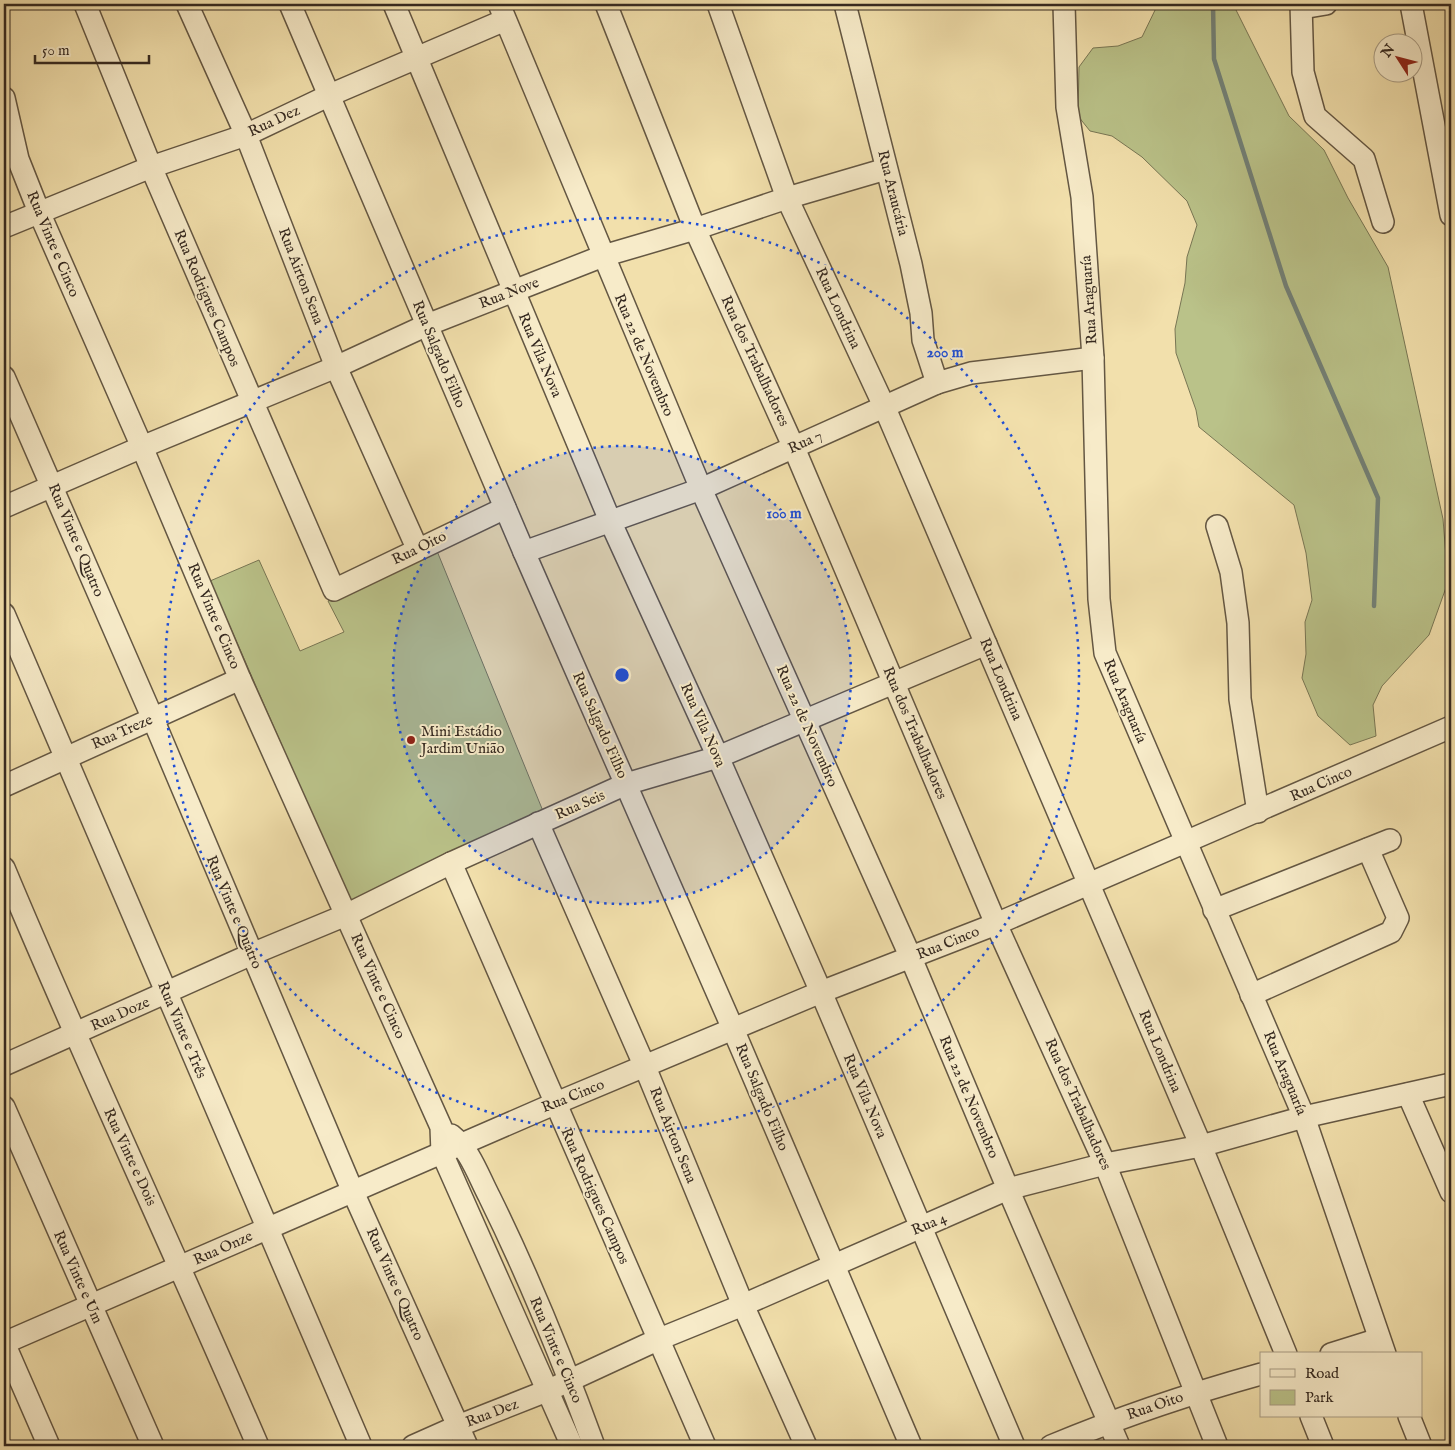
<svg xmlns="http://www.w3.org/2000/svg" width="1455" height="1450" font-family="'IM FELL English',serif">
  <rect width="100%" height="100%" fill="#f2e0ac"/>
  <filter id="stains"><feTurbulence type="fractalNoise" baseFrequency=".004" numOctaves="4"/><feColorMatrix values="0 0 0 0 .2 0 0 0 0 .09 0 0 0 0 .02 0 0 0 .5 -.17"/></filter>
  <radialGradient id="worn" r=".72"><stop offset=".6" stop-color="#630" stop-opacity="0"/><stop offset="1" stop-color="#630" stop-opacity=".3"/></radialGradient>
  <g fill="#bac289" stroke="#787654">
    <path d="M1158,4H1233L1289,116L1324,150L1348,198L1388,267L1443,519L1448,582L1429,635L1382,686L1373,705L1376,736L1350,745L1318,716L1302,678L1306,654L1305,622L1312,600L1306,553L1294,505L1199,427L1196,410L1176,353L1175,329L1185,283L1187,257L1197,225L1187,201L1142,157L1112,136L1090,131L1078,116L1079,67L1093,48L1118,46L1142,37Z"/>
    <path d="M437,551L545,816L350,901L210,581L259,560L300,651L344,632L328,601Z"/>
  </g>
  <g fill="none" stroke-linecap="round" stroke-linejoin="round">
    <path stroke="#738177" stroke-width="4.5" d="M1213,4L1214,59L1286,286L1378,498L1374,606"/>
    <g stroke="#645743" stroke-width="24">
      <g id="minor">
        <path d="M85,4L151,167L334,590L505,508"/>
        <path d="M187,4L246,135L336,367L417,548"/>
        <path d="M290,4L524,552L733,1029L911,1446"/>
        <path d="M394,4L611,523L718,757L821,992L1014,1446"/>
        <path d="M499,4L701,489L911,958L1008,1189L1119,1446"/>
        <path d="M606,4L695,229L794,448L996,924L1105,1164L1217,1446"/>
        <path d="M718,4L787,198L884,406L1201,1146L1286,1354"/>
        <path d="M845,4L911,264L921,313L923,340L937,383"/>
        <path d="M1064,4L1067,107L1082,197L1093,358L1099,599L1105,653L1304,1117L1385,1354"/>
        <path d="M1301,4L1303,72L1315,116L1364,159L1383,222"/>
        <path d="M1411,4L1451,215"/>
        <path d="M1302,8L1326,4"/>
        <path d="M4,98L18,159L39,212L142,447L240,679L441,1127L442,1153L572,1446"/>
        <path d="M4,227L151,167L246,135L330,95L505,20"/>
        <path d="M4,377L153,719L353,1192L467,1446"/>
        <path d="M4,507L142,447L336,367L427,325L603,256L695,229L787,198L886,169"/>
        <path d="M1217,526L1231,572L1238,623L1240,699L1258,812"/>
        <path d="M524,552L701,489L937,383L971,373L1093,358"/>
        <path d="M4,614L361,1446"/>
        <path d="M4,786L240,679"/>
        <path d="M538,823L645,1067L743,1305L806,1446"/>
        <path d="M451,863L705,1446"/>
        <path d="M4,868C85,1062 175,1253 258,1446"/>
        <path d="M1214,910L1390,840"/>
        <path d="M1251,995L1391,932L1398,918L1368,849"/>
        <path d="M4,1065L252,954L346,915L451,863L626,784L718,757L986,644"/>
        <path d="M1408,1094L1451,1192"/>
        <path d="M4,1107L153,1446"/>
        <path d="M451,1135C470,1150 478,1175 489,1196C529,1277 563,1361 594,1446"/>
        <path d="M4,1343L554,1104L821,992L996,924L1451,727"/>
        <path d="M4,1343L49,1446"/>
        <path d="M1331,1354L1379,1339"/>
        <path d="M1311,1416L1323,1446"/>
        <path d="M1409,1416L1421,1446"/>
        <path d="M413,1446L458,1426L549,1390L657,1340L743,1305L1008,1189L1105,1164L1201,1146L1304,1117L1451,1084"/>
        <path d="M1051,1446C1120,1417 1189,1394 1261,1374"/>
      </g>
    </g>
    <use href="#minor" stroke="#f7ebc9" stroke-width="21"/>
  </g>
  <circle cx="622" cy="675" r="229" fill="#1d4ed8" fill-opacity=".12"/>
  <g fill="none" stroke="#1d4ed8" stroke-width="2.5" stroke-dasharray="2.5 5">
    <circle cx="622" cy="675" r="229"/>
    <circle cx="622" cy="675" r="457"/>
  </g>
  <circle fill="#8f2418" stroke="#f7ebc9" stroke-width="2" cx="411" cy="740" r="5"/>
  <g text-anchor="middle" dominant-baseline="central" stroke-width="4" stroke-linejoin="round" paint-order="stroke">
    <g font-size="15" fill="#352920" stroke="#f7ebc9">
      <text transform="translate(274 121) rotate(-25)">Rua Dez</text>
      <text transform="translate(893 193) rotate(76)">Rua Araucária</text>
      <text transform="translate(53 244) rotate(67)">Rua Vinte e Cinco</text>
      <text transform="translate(301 276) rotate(69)">Rua Airton Sena</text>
      <text transform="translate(509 293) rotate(-21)">Rua Nove</text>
      <text transform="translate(207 298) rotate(67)">Rua Rodrigues Campos</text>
      <text transform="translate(1089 300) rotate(-94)">Rua Araguaría</text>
      <text transform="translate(838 308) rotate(65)">Rua Londrina</text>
      <text transform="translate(439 354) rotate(67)">Rua Salgado Filho</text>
      <text transform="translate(540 355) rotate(67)">Rua Vila Nova</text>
      <text transform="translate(644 355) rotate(67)">Rua 22 de Novembro</text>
      <text transform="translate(755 361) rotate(65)">Rua dos Trabalhadores</text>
      <text transform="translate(805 442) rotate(-25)">Rua 7</text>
      <text transform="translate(76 540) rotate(67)">Rua Vinte e Quatro</text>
      <text transform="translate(419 548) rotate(-26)">Rua Oito</text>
      <text transform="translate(214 616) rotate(67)">Rua Vinte e Cinco</text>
      <text transform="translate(1001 679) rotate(67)">Rua Londrina</text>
      <text transform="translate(1125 701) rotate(67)">Rua Araguaría</text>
      <text transform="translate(600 725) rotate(66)">Rua Salgado Filho</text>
      <text transform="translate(703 725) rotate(66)">Rua Vila Nova</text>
      <text transform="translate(807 726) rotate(66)">Rua 22 de Novembro</text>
      <text transform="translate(122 732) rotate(-24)">Rua Treze</text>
      <text transform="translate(915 733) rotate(67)">Rua dos Trabalhadores</text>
      <text transform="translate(1321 784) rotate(-24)">Rua Cinco</text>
      <text transform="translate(580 805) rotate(-24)">Rua Seis</text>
      <text transform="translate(234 912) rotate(67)">Rua Vinte e Quatro</text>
      <text transform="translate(948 943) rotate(-22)">Rua Cinco</text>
      <text transform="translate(378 986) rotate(66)">Rua Vinte e Cinco</text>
      <text transform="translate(120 1014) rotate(-24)">Rua Doze</text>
      <text transform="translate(182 1030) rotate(67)">Rua Vinte e Três</text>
      <text transform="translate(1160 1051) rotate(67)">Rua Londrina</text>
      <text transform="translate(1285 1073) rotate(67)">Rua Araguaría</text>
      <text transform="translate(573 1096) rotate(-22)">Rua Cinco</text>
      <text transform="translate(865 1096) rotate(67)">Rua Vila Nova</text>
      <text transform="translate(762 1097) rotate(67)">Rua Salgado Filho</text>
      <text transform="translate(969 1097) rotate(67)">Rua 22 de Novembro</text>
      <text transform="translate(1078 1104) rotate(66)">Rua dos Trabalhadores</text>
      <text transform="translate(673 1135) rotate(68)">Rua Airton Sena</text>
      <text transform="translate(130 1157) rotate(65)">Rua Vinte e Dois</text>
      <text transform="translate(595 1196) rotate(66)">Rua Rodrigues Campos</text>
      <text transform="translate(929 1224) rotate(-23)">Rua 4</text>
      <text transform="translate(223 1248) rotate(-24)">Rua Onze</text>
      <text transform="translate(78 1277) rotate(66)">Rua Vinte e Um</text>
      <text transform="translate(395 1284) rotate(66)">Rua Vinte e Quatro</text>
      <text transform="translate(556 1350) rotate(67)">Rua Vinte e Cinco</text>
      <text transform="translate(1155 1406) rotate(-19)">Rua Oito</text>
      <text transform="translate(492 1413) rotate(-21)">Rua Dez</text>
    </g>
    <g font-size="15" fill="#352920" stroke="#f7ebc9" text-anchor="start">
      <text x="421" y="731">Mini Estádio<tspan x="421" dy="17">Jardim União</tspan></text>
    </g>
  </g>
  <circle cx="622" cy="675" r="8" fill="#1d4ed8" stroke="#f7ebc9" stroke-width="2.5"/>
  <g font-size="15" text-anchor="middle" font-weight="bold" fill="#1d4ed8" stroke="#f7ebc9" stroke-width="4" stroke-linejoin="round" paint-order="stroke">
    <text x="945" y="357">200 m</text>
    <text x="784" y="518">100 m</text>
  </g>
  <rect width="1455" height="1450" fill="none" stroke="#f2e0ac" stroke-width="20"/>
  <rect x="5" y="5" width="1445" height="1440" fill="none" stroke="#352920" stroke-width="2.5"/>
  <rect x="10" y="10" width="1435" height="1430" fill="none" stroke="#352920"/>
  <rect x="1260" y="1352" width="162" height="65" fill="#f7ebc9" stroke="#a99d85"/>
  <rect x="1270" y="1369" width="25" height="8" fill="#f7ebc9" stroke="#a99d85"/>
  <text x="1305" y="1378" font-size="15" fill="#352920">Road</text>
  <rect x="1270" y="1390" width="25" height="15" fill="#bac289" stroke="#a99d85"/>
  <text x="1305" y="1402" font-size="15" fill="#352920">Park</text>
  <g transform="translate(1398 58) rotate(306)"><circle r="24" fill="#f7ebc9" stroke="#a99d85"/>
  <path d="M0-4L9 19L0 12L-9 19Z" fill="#8f2418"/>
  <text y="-8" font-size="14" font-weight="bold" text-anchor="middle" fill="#352920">N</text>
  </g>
  <path d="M35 55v8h114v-8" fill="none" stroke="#352920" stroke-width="2.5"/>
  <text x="42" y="55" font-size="15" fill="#352920" stroke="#f7ebc9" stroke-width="4" paint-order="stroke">50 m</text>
  <rect width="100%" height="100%" filter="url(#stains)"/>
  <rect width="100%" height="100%" fill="url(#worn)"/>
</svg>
